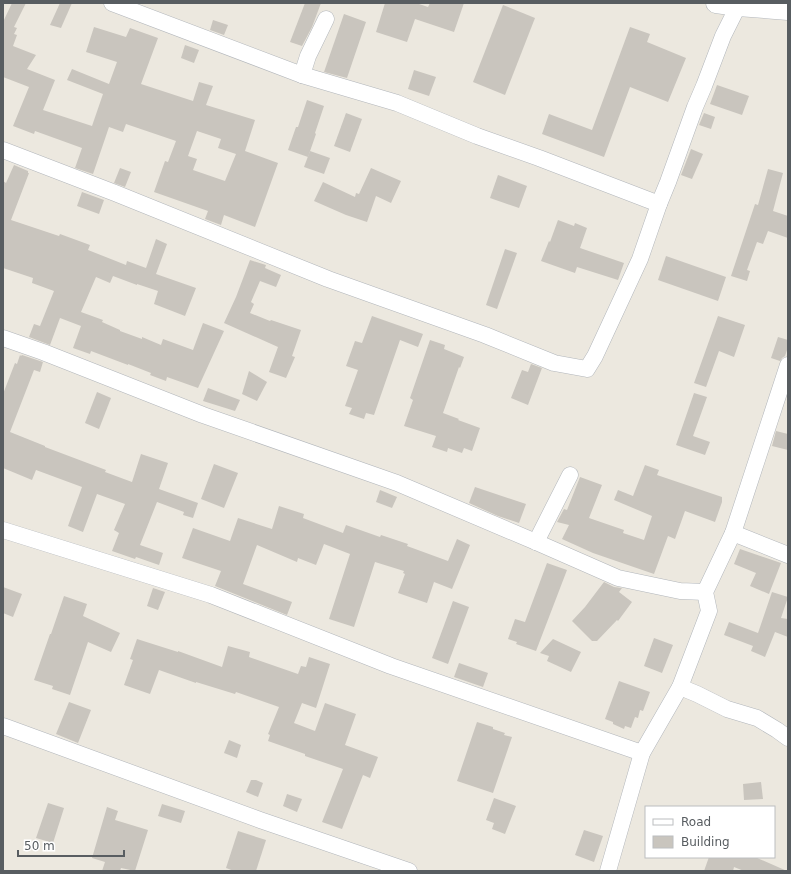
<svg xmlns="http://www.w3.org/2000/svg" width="791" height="874" font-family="'DejaVu Sans',sans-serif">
  <rect width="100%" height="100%" fill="#ece8df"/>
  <g fill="#c9c5be" fill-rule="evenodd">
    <path d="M12,3H26L14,27L17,28L14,34L17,35L13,46L36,55L27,69L55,80L43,110L92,126L103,94L67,80L72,69L109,84L117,62L86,52L94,27L126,37L130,28L158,38L141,84L193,101L199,82L213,86L206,105L255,120L245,151L278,163L255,227L224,215L221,225L205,219L208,211L154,192L165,161L168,162L176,141L126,124L123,132L109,127L93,174L75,168L82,148L35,131L34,134L13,126L29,87L3,77V22ZM197,131L221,139L218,148L236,154L225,181L193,170L197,159L188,156Z"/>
    <path d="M60,3H72L61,28L50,25Z"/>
    <path d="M305,3H321L312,27L302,46L290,42Z"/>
    <path d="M385,3H416L428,7L430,3H464L454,32L415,19L407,42L376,32Z"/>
    <path d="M503,5L535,18L505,95L473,82Z"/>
    <path d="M344,14L366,22L347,78L324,72Z"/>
    <path d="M213,20L228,25L224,35L210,30Z"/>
    <path d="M630,27L650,34L647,42L686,58L668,102L630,87L604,157L542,134L549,114L592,130Z"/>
    <path d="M185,45L199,50L194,63L181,58Z"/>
    <path d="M414,70L436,77L429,96L408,89Z"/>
    <path d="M717,85L749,96L742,115L710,104Z"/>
    <path d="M307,100L324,106L315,133L316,134L308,157L288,150L296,127H298Z"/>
    <path d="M346,113L362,119L350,152L334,146Z"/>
    <path d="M704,113L715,117L711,129L699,125Z"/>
    <path d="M691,149L703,154L692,179L681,175Z"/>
    <path d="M310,151L330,158L324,174L304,167Z"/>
    <path d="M14,165L28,171V173H29L11,220L59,236L60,234L90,245L88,250L126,265L127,261L146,268L156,239L167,244L156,274L196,288L185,316L154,304L158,291L137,284V285L113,276L110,283L96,277L81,312L103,320L102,322L120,330V331L142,339V337L161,345L163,339L193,350L203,323L224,331L198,388L167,377L166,381L150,375L151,373L128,364V365L91,351L90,354L73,348L81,326L60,318L50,345L29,337L34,324L40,326L54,291L32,283L33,278L3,268V181L6,183Z"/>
    <path d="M120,168L131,172L125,187L114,183Z"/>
    <path d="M371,168L401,181L391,203L376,196L367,222L346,215L314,201L323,182L355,197L356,193L359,194Z"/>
    <path d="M768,169L783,173L773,211L788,216V238L768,231L763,244L757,242L747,270L750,271L747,281L731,276L755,204L758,205Z"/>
    <path d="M498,175L527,186L519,208L490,198Z"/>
    <path d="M82,192L104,200L99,214L77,206Z"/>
    <path d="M558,220L574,226L575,223L587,228L580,248L624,263L618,280L577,267L575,273L541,261L549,241L550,242Z"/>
    <path d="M505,249L517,253L497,309L486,305Z"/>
    <path d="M666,256L726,277L718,301L658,280Z"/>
    <path d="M250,260L266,265L265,268L281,275L276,287L260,281L251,302L254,304L250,313L270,321L271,320L301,330L292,356L295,357L286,378L269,372L278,347L224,323L236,297Z"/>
    <path d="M372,316L423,334L418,347L400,340L374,415L366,413L364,419L349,414L352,408L345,406L358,370L346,366L355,341L362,343Z"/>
    <path d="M718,316L745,325L734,357L719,351L706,387L694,383Z"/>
    <path d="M778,337L788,340V347L785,356L782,358L780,361L771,358Z"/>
    <path d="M430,340L445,345L444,349L464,357L460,368L459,367L443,413L459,419L458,420L480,428L472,451L464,448L462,453L448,448L447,452L432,447L436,436L404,426L413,400L410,398Z"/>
    <path d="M20,355L21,356L22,355L43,362L40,372L34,370L10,432L45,446V447L106,470L105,472L132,482L141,454L168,463L159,489L198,503L193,518L183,515L184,512L157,502L140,545L163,553L159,565L136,557L135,559L112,551L119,533L114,530L125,504L97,494L83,532L68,526L82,487L36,470L32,480L3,468V394L15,363L17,364Z"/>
    <path d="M531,364L542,368L528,405L511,398L522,370L528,372Z"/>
    <path d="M249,371L267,382L257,401L242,394Z"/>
    <path d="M208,388L240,400L235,411L203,401Z"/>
    <path d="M97,392L111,398L99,429L85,423Z"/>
    <path d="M694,393L707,397L693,436L710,442L705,455L676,445Z"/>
    <path d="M776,431L788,434V450L772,446Z"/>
    <path d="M214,464L238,473L224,508L201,499Z"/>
    <path d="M645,465L659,470L657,475L722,497V502L715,522L685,511L675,539L668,536L654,574L593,553L562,539L569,525L557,522L564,509L567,510L580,477L602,485L589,518L624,530L623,533L644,540L652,516L614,500L618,490L633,496Z"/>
    <path d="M475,487L526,504L519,523L498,516L469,503Z"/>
    <path d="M380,490L397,497L392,508L376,502Z"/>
    <path d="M279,506L304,514L303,518L343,533L346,525L380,537L381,535L408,544L407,546L448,561L457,539L470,545L452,589L434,582L427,603L398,593L405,574L403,573L404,571L375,562L354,627L329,619L350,554L324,544L316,565L298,558L297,562L257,545L243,584L292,602L287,615L215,586L221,571L182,558L193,528L230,541L238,518L272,529Z"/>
    <path d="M740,549L781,563L769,594L750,586L756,573L734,564Z"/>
    <path d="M547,563L567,570L536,651L516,644L517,642L508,639L515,619L525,622Z"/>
    <path d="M604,582L614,587L622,588L619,592L632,602L618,621L617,620L597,641H592L572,621L585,607Z"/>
    <path d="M3,587L22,594L13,617L3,613Z"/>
    <path d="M153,588L165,592L158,610L147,606Z"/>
    <path d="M772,592L788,597L781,618L788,619V637L775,632L765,657L751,651L753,646L724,635L729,622L758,633Z"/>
    <path d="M64,596L87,604L83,616L120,633L111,652L88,642L70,695L52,689L53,686L34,680L50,634H51Z"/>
    <path d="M453,601L469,607L448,664L432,658Z"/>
    <path d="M654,638L673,645L662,673L644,666Z"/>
    <path d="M137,639L178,652V651L222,667L228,646L250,652L249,657L298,674L301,666L306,667L309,657L330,664L316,708L302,703L294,723L315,731L325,703L356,714L345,745L378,757L370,778L363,775L342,829L322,822L343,769L305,756V754L268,741L270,735L268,734L279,707L236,692L235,694L196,682V683L159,670L150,694L124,685L133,660L130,659Z"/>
    <path d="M553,639L581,652L571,672L547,661L549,656L540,653Z"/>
    <path d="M459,663L488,673L483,687L454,677Z"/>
    <path d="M619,681L650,692L643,711L640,710L638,718L635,717L631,728L625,726L624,729L613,724V722L605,719Z"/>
    <path d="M69,702L91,710L78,743L56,734Z"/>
    <path d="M477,722L493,727V729L505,733L504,735L512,737L493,793L457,781Z"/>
    <path d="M229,740L241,745L237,758L224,753Z"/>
    <path d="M251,780H256L263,783L258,797L246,792Z"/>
    <path d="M761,782L763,799L744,800L743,784Z"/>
    <path d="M287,794L302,799L297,812L283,806Z"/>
    <path d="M494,798L516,806L505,834L492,829L494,823L486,820Z"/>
    <path d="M48,803L64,808L53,843L36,838Z"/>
    <path d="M162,804L185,811L181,823L158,816Z"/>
    <path d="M107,807L118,811L115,820L148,830L135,871L121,868L120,871H102L105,862L92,858Z"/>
    <path d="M584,830L603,836L594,862L575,855Z"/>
    <path d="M238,831L266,840L256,871H234L226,868Z"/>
    <path d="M709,857H755L787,871H744L734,867L733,871H704Z"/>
  </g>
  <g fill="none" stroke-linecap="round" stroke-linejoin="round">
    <g stroke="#b2b6bb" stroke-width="17">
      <g id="minor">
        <path d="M112,3L302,75L308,56L326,19"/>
        <path d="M302,75L397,103L477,136L539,158L659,204"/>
        <path d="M3,150L115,193L328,279L485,335L554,363L587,369L595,356L640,259L659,204L668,182L695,107L704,86L723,36L738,6"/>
        <path d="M3,338L43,352L203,415L397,483L536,542L618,578L680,591L705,592"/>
        <path d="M3,530L211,595L391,666L642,753"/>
        <path d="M733,533L788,555"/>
        <path d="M536,542L570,475"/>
        <path d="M680,687L697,694L727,709L757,718L777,730L788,738"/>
        <path d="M3,726L260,820L409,871"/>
        <path d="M608,871L642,753L680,687L709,611L705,592L733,533L788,365"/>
      </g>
    </g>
    <g stroke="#b2b6bb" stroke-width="21">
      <path id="tertiary" d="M716,3L738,6L788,10"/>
    </g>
    <use href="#minor" stroke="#fff" stroke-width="16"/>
    <use href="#tertiary" stroke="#fff" stroke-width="20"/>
  </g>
  <rect width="791" height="874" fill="none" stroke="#585d61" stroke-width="8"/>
  <rect x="645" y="806" width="130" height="52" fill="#ffffff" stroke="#bcbec0"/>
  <rect x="653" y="819" width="20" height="6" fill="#ffffff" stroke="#bcbec0"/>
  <text x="681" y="826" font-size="12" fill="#585d61">Road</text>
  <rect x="653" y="836" width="20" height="12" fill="#c9c5be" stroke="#bcbec0"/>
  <text x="681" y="846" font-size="12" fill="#585d61">Building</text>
  <path d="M18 850v6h106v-6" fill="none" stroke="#585d61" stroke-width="2"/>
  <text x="24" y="850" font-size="12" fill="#585d61" stroke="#ffffff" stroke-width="3" paint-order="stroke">50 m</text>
</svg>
